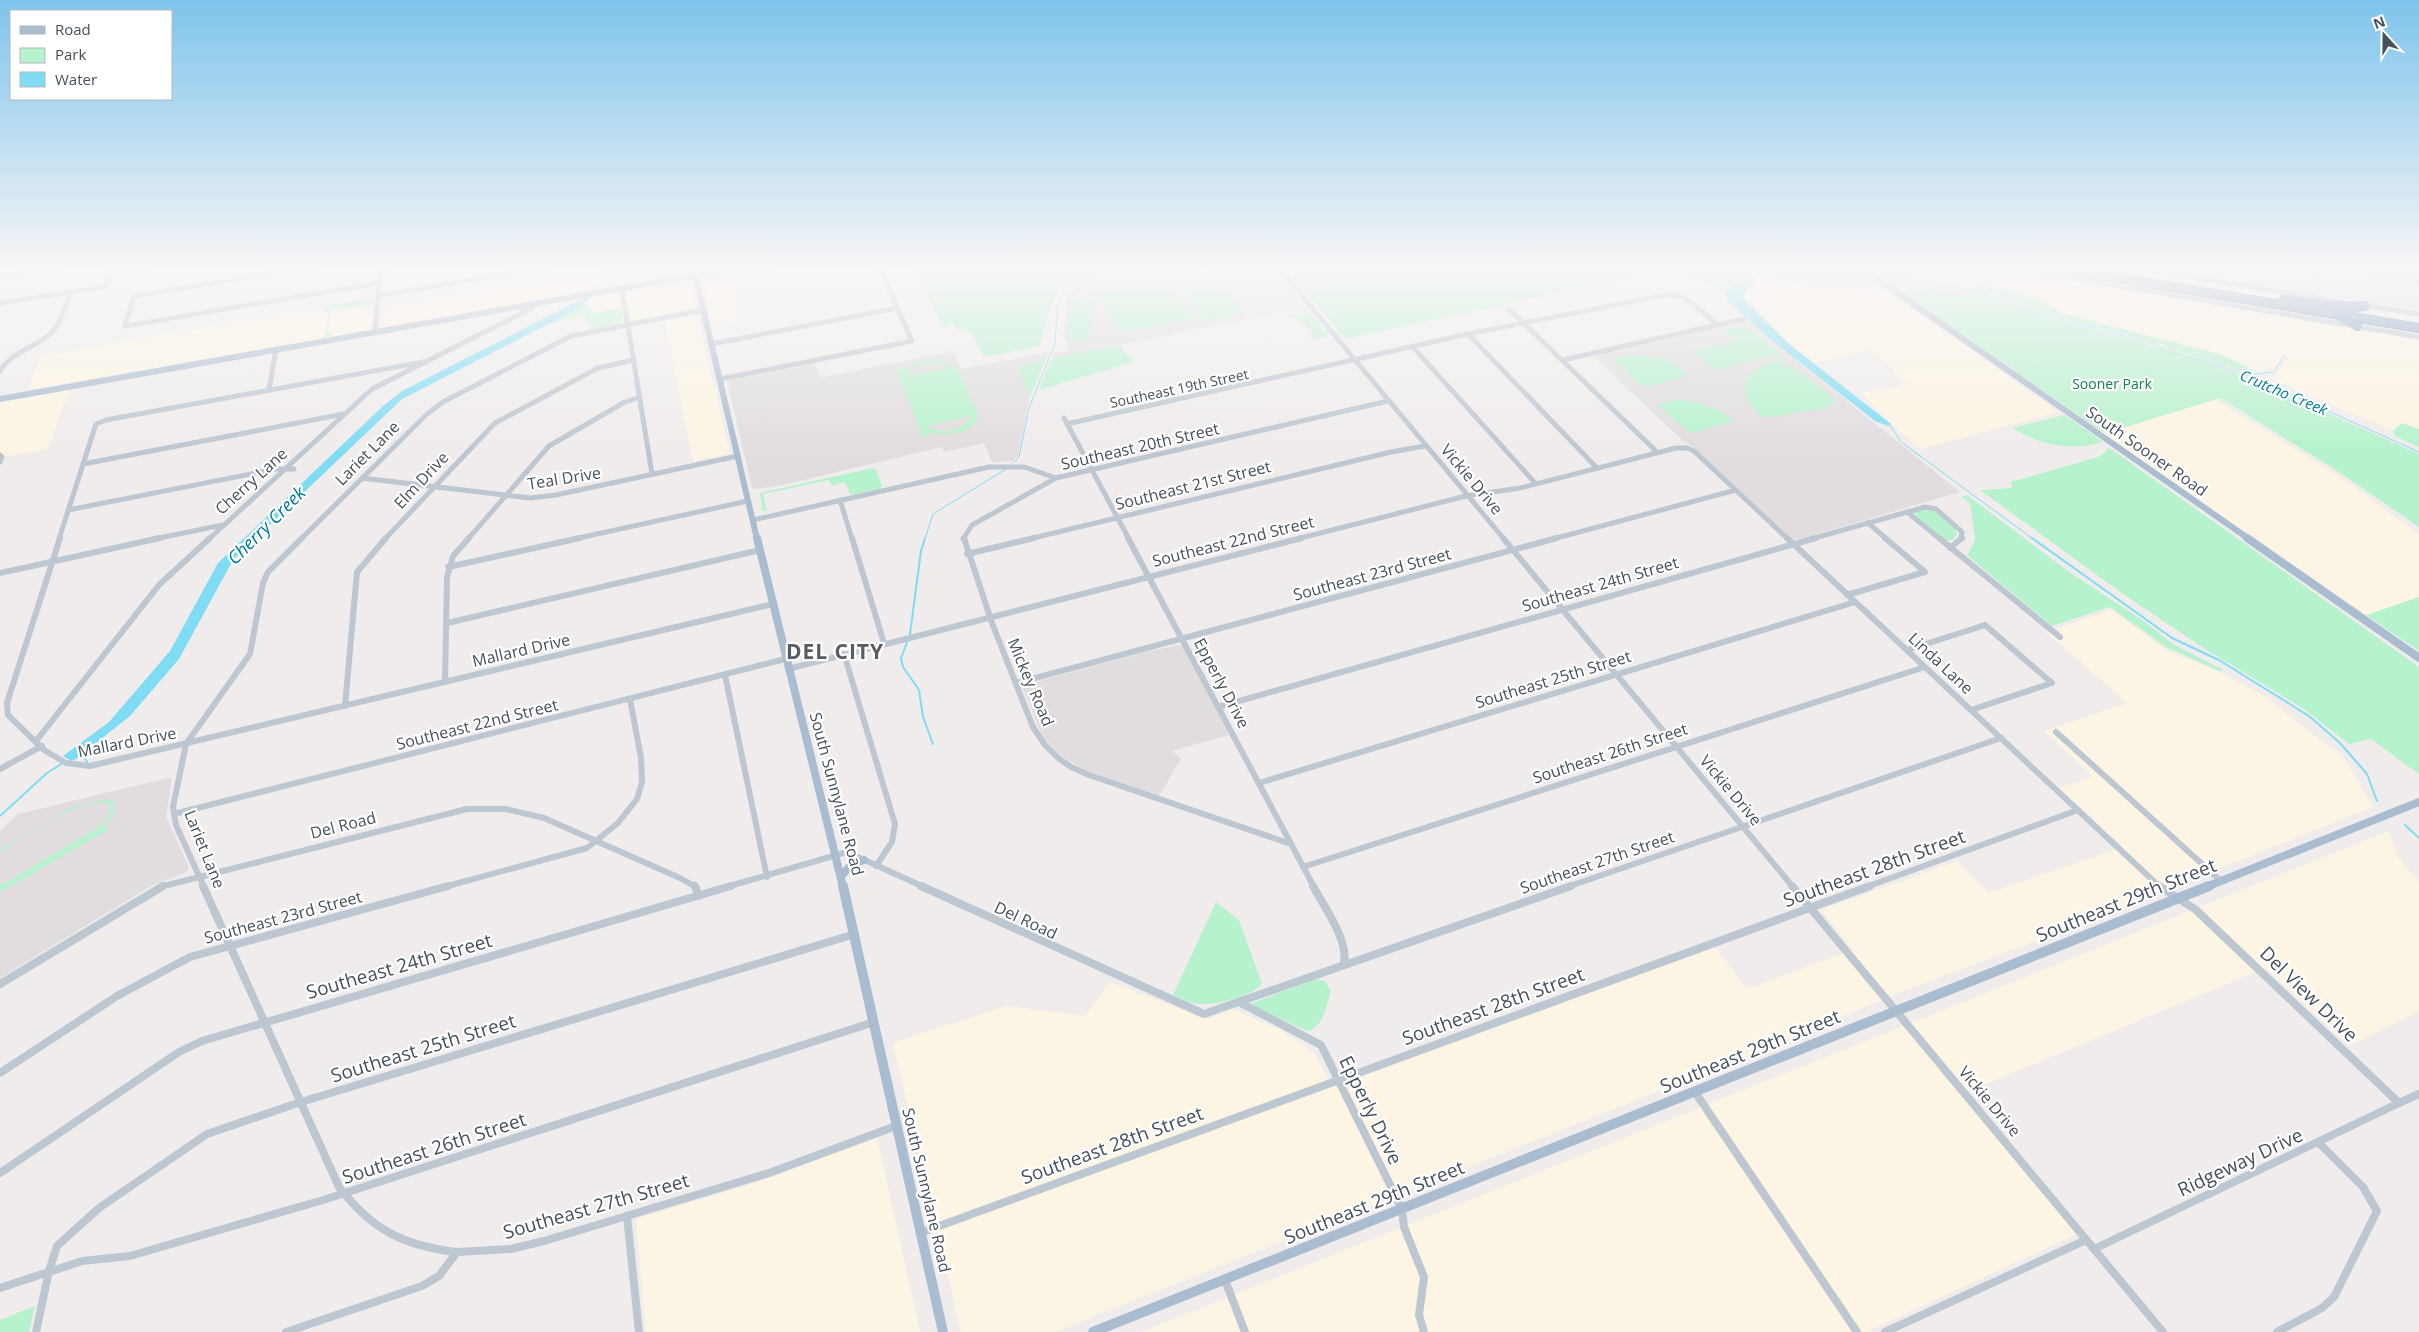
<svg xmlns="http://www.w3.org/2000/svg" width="2419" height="1332" font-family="'Open Sans',sans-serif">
  <rect width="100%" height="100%" fill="#f0ecec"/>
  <g fill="#fdf5e3">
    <path d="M625,266H686L687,271L611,285Z"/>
    <path d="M760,266H773L776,277L733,285L742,320L713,325L703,277Z"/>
    <path d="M1772,266H1852L1866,276L1807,271Z"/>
    <path d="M1867,266H1989L2419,339V429L2402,423L2393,431L2272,379L2289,357L2283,354L2273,369L2257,372L2223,355L2061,313L2045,302L2015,291L1978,283L1973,288L1903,275L1881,276Z"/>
    <path d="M2136,266H2194L2212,279Z"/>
    <path d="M607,270L605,275L587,291L382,328L384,308Z"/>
    <path d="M1754,277L1803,286L1892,294L2058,412L1921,449L1898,430L1861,393L1908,384L1896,374L1890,366L1869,350L1814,363L1788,343L1743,298L1745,291L1754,285Z"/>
    <path d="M688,279L730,454L693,461L664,316L630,322L627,307L592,313L585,303L593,296Z"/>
    <path d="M375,298L372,327L369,330L28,390L41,356Z"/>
    <path d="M69,390L48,449L0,458V402Z"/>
    <path d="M2214,399L2340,477L2419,534V651L2101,432Z"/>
    <path d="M2112,610L2166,650L2219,672L2266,697L2345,759L2373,807L2060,932L1896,994L1826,1024L1055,1332H961L893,1043L1006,1006L1085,1016L1110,982L1206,1019L1233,1009L1284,1032L1314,1053L1333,1087L1715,947L1747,989L1853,950L1821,910L1957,861L1989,893L2123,847L2060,788L2093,776L2044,731L2127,703L2046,632Z"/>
    <path d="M2389,831L2397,856L2419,881V1011L2349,1046L2265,968L1962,1094L2077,1234L1866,1332H1141Z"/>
    <path d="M877,1138L920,1332H646L636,1219L758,1182Z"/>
  </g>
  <g fill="#e1ddde">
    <path d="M1127,266H1156L1170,272L1237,281L1282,280L1309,312H1280L1051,359L1053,355H1047L1030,396L1018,455L1012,461L992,462L984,443L944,452L942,447L778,486L757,489L752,488L727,380L814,362L820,378L953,351L961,369L1049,352L1058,353L1070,350L1064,339L1067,297L1078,289L1112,278Z"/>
    <path d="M2196,266H2419V310L2221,281Z"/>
    <path d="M1748,321L1960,492L1797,540L1790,538L1692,446L1683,441L1593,356Z"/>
    <path d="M1178,645L1183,647L1229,735L1172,751L1181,759L1159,796L1084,770L1056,752L1042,735L1023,689L1024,685L1141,653Z"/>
    <path d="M172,777L166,817L189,867L187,872L153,885L0,978V831L18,814Z"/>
  </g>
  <g fill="#b6f2cd" fill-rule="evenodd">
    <path d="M915,266H1116L1099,276L1058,291L1052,304L1039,346L984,357L971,332H967L965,329L957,330L954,325L942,327Z"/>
    <path d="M1185,266H1269L1273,271L1243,272Z"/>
    <path d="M1333,266H1732L1746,272L1742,279L1738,276L1740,279L1730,287L1726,294L1703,281L1673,274L1653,273L1345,339L1301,286L1321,281L1299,285L1291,275L1307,270Z"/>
    <path d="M1743,266H1772L1866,276L1873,282C1830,283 1784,281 1743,266Z"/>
    <path d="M1903,275L1973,288L1978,283C2008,290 2036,295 2061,313L2223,355L2257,372L2241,371L2165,348L2162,344L2040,313L1992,294L1892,284L1881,276Z"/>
    <path d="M1217,280L1243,314L1206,322L1181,287Z"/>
    <path d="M1153,286L1171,289L1198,317L1130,332L1117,328L1094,293Z"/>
    <path d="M1898,289L1966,296L1985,295L2041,316L2155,346L2245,376L2419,454V527L2333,468L2220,398L2110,432L2101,431Z"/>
    <path d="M1093,298L1091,340L1067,341L1070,299Z"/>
    <path d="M374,299V304L371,305L330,311L328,332L332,331V335L322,337L326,335L328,318H324L328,317L329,312H324L325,309L329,306Z"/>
    <path d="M585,303L593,313L621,308L623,321L592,329L583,315L548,324Z"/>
    <path d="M1292,315H1312L1330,337L1310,339L1314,337C1309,328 1299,316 1289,317Z"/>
    <path d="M1745,326L1780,354L1715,370L1693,351L1738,340L1721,330Z"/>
    <path d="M1120,345L1133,362L1039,390L1051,359Z"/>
    <path d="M1634,354L1673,361L1687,376L1648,387L1640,385L1614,359Z"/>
    <path d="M1047,355L1045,361L1030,396L1017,367L1042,361V357Z"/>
    <path d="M1779,359L1824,390L1833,400V404L1826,408L1763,418C1733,390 1742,371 1779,359Z"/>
    <path d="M929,360C958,359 960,374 970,397C972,402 977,410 977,415C977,436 941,436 928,432L929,436L923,437L896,369L901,368L903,371L913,364ZM925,363H939L949,368L906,376L913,368ZM971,416C965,432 940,435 926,426Z"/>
    <path d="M1677,400C1699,401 1717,407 1734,421L1692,433L1686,430L1657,404Z"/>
    <path d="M2065,415L2103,442C2070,452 2041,445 2012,428Z"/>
    <path d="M2402,423L2419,429V447L2395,436L2393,431Z"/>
    <path d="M2107,448L2111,449L2419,667V774L2371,739L2349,744L2304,709L2205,649L2123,594L1980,490L2012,488L2011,482L2098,457L2105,453Z"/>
    <path d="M873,468L876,470L882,486L880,489L850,495L845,482L832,486L829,480L763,494L766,509L770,510L763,511L760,493Z"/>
    <path d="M1967,495L2068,571L2142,620L2173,644L2223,670L2220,671L2166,647L2110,607L2052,626L1967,555L1975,541L1971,508L1969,502L1961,497Z"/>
    <path d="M1925,509C1937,510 1954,523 1957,535L1952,540L1946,541L1916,516L1914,512Z"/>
    <path d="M2419,597V651L2366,615Z"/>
    <path d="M102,799L113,801C117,811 111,819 104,826L107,830L0,892V886L99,827C106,820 113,813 109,803C82,795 24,837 0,851V849L70,808Z"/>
    <path d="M1216,902L1239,920L1262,984C1251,996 1220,1004 1203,1004C1192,1004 1183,1000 1173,995Z"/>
    <path d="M1317,979L1326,982L1331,992C1326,1005 1323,1029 1307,1031L1255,1007L1252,1003Z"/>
    <path d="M35,1306L29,1332H0V1320Z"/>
  </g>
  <g fill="#7fdcf3">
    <path d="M1746,272L1754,277V285L1745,291L1743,298L1788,343L1891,424L1888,426L1875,421L1770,339L1728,301L1726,294C1731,285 1741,282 1746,272Z"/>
    <path d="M593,296L574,311L402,399L233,560L179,659L130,716L76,759L71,761L63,756L109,722L170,651L218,563L383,406L402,391L584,298Z"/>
  </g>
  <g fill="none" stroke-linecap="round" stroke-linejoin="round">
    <g stroke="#7fdcf3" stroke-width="1">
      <path d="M1168,266C1206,277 1243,279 1282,275"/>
      <path d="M1735,266L1790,280L1885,286"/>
      <path d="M2342,266L2351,270L2400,278"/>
      <path d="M1286,274L1323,266"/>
      <path d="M1892,286L1966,295H1985L2039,314L2159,345L2163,349L2248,375L2419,452"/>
      <path d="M596,289L616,266"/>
      <path d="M2313,294L2321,290L2312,275L2321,272L2319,266"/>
      <path d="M324,309L329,306L372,300"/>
      <path d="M2248,375L2274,372L2284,356"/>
      <path d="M1890,425L1901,442L2033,539"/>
      <path d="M1013,463L1019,457L1029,408L1055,343L1058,301L1062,296L1095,282L1121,266"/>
      <path d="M925,539L933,514L1006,469"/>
    </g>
    <g stroke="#7fdcf3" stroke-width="2">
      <path d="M2032,538L2172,638L2219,660L2309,716L2340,743L2367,774L2377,801"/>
      <path d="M910,634L921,551L925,538"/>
      <path d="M908,640L901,658L903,667L919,690L923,717L933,744"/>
      <path d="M82,753L88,764"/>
      <path d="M0,816L47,773L63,763"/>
      <path d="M2405,825L2419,838"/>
    </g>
    <g stroke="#6b8aac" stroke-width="10">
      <g id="highway">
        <path d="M2029,266L2053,268"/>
        <path d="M2047,266L2419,328"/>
        <path d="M2003,267L2005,266"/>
        <path d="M2284,299L2352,307L2365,306"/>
        <path d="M2343,319L2358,326"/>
      </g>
    </g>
    <g stroke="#bcc7d1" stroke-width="5">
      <path d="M317,266L134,296L125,326L379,283"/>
      <path d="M1277,266L1504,539"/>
      <path d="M2001,266L2419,337"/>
      <path d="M2124,266L2337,301"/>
      <path d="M2388,266L2419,281"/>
      <path d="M380,268L390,266"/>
      <path d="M111,273L149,266"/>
      <path d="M0,277L64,266"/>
      <path d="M622,289L652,474"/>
      <path d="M378,296L550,266"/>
      <path d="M0,303L105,287L113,266"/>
      <path d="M2362,305L2419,314"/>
      <path d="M1509,309L1657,452"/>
      <path d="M375,332L380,266"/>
      <path d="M1468,334L1597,468"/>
      <path d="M712,344L898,308"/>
      <path d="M1412,346L1536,484"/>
      <path d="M1563,360L1744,319"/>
      <path d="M0,371C12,351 33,349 50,334C61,324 65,306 71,292"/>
      <path d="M720,379L912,341L879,266"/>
      <path d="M269,390L276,349"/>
      <path d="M1064,418L1129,539"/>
      <path d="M1067,424L1468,334L1670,294L1684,297L1718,325"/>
      <path d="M0,455L2,457L0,462"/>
      <path d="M83,464L344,414"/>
      <path d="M362,478L530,498L556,495L738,456"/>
      <path d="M840,500L852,539"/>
      <path d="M68,510L276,469H294"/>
      <path d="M1907,512L1940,539"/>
      <path d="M753,520L989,467H1024L1056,478L1388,401"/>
      <path d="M1868,523L1887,539"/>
      <path d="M59,539L96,424L106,420L423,362"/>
      <path d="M154,539L223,525"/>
      <path d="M209,539L372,389L532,308L533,304"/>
      <path d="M301,539L427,414L443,402L571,336L704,310"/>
      <path d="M385,539L495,423L598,368L634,360"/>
      <path d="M468,539L549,446L625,402L640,397"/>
      <path d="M574,539L748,501"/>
      <path d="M963,539L972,525L1056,478"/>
      <path d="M1029,539L1391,452L1425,446"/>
      <path d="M1297,539L1466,496L1520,488L1676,448H1687L1694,451L1788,539"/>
      <path d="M1553,539L1736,490"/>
      <path d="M1811,539L1925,507L1936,509L1962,532L1961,539"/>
    </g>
    <g stroke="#bcc7d1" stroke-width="6">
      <path d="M60,538L7,703L8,715L44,750L66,763L90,766L773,604"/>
      <path d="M852,538L884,643"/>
      <path d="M964,538L992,623L1033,727L1045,745L1057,757L1071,767L1089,775L1291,844"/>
      <path d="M1128,538L1314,887"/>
      <path d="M1503,538L1793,887"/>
      <path d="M1787,538L2160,887"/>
      <path d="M1939,538L2060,637"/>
      <path d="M1950,548L1962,538"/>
      <path d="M967,554L1034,538"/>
      <path d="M448,567L580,538"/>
      <path d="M0,573L160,538"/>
      <path d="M1847,595L1925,572L1885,538"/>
      <path d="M447,623L760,550"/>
      <path d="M1907,650L1985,625L2052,683L1971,710"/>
      <path d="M844,654L895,824L892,842L876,866"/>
      <path d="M788,669L1302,538"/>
      <path d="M725,675L767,877"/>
      <path d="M445,682L447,577L453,556L469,538"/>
      <path d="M1016,683L1557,538"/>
      <path d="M345,706L357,572L386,538"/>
      <path d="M1218,707L1816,538"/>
      <path d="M2056,732L2221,881"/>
      <path d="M36,741L159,585L210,538"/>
      <path d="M0,769L42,746"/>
      <path d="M1259,783L1855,602"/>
      <path d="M174,814L785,659"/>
      <path d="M1303,867L1925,667"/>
      <path d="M160,887L467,809H506L544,818L680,878L696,887"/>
      <path d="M204,887L176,825L173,807L186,744L250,654L263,583L268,572L302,538"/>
      <path d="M444,887L587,848L618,823L637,799L642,782L641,758L630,699"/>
      <path d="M726,887L847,852L924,887"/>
      <path d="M1567,887L2001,738"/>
      <path d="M1866,887L2078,810"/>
    </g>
    <g stroke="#bcc7d1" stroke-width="8">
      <path d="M203,886L339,1187C372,1230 404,1246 457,1252"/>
      <path d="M695,886L699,896"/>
      <path d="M921,886L1204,1014L1571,886"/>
      <path d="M1313,886C1324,907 1349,940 1344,964"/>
      <path d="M1792,886L2163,1332"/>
      <path d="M2159,886L2196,910L2399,1103L2419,1094"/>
      <path d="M0,984L163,886"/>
      <path d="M1239,1002L1321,1045L1402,1209L1404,1227L1424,1277L1419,1315L1424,1332"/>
      <path d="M0,1073L117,996L190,957L448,886"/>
      <path d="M1695,1092L1857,1332"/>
      <path d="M0,1173L179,1052L202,1041L731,886"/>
      <path d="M627,1216L639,1332"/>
      <path d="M920,1233L1870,886"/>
      <path d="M2094,1249L2399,1103"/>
      <path d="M1225,1280L1245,1332"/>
      <path d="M0,1288L82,1261L130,1256L323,1200L874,1022"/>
      <path d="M36,1332L49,1271L57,1246L99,1208L207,1134L301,1102L855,934"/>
      <path d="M286,1332L422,1286L439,1276L457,1252L511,1249L544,1241L769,1173L896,1126"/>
      <path d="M1885,1332L2086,1240"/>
      <path d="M2277,1332L2322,1308L2334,1297L2377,1211L2363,1187L2319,1143"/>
    </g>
    <g stroke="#aabccf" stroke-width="6">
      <path d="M693,266L757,539"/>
      <path d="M1859,266L2249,539"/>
      <path d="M0,399L747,266"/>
    </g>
    <g stroke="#aabccf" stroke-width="8">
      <path d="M757,538L843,887"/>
      <path d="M2247,538L2419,658"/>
      <path d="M841,876L852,864L864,860"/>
      <path d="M2206,887L2419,802"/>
    </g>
    <g stroke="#aabccf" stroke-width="10">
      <path d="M843,886L943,1332"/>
      <path d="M1093,1332L2209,886"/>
    </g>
    <use href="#highway" stroke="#80a0c1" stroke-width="8"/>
  </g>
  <linearGradient id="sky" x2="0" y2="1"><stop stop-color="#7ec4ec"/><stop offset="0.59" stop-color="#f8f6f6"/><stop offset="1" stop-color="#f8f6f6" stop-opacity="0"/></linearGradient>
  <rect width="2419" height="453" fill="url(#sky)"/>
  <g text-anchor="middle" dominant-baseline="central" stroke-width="4.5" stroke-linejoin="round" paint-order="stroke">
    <g font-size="14" fill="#0f8348" stroke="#fff">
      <text x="2112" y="383">Sooner Park</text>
    </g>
    <g font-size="14" fill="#44505c" stroke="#fff">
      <text transform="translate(1179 388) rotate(-12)">Southeast 19th Street</text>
    </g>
    <g font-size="15" font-style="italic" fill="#037b9a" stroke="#fff">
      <text transform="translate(2284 392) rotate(23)">Crutcho Creek</text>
    </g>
    <g font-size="16" fill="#44505c" stroke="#fff">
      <text transform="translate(1140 446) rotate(-13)">Southeast 20th Street</text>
      <text transform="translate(2147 451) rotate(35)">South Sooner Road</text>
      <text transform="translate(367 453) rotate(-45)">Lariet Lane</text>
      <text transform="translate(564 478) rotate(-9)">Teal Drive</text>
      <text transform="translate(1472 479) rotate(50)">Vickie Drive</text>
      <text transform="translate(421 480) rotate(-47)">Elm Drive</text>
      <text transform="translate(251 481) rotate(-42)">Cherry Lane</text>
      <text transform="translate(1193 485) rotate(-14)">Southeast 21st Street</text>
      <text transform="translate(1233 541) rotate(-14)">Southeast 22nd Street</text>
      <text transform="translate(1372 574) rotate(-15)">Southeast 23rd Street</text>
      <text transform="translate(1600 584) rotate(-16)">Southeast 24th Street</text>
      <text transform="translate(521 650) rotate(-13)">Mallard Drive</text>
      <text transform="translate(1941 663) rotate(43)">Linda Lane</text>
      <text transform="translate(1553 679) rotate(-17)">Southeast 25th Street</text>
      <text transform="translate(1031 682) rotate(67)">Mickey Road</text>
      <text transform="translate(1222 683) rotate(62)">Epperly Drive</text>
      <text transform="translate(477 724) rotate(-14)">Southeast 22nd Street</text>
      <text transform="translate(127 742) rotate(-11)">Mallard Drive</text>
      <text transform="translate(1610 753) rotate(-18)">Southeast 26th Street</text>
      <text transform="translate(1731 790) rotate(50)">Vickie Drive</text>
      <text transform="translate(837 794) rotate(75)">South Sunnylane Road</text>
      <text transform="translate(343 825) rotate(-14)">Del Road</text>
      <text transform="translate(205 849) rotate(68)">Lariet Lane</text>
      <text transform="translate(1597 862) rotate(-19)">Southeast 27th Street</text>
      <text transform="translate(283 917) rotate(-15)">Southeast 23rd Street</text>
      <text transform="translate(1026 920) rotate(25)">Del Road</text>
      <text transform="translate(1990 1101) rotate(50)">Vickie Drive</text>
      <text transform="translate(927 1190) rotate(77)">South Sunnylane Road</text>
    </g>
    <g font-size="18" font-style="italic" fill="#037b9a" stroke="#fff">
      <text transform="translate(266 525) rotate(-45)">Cherry Creek</text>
    </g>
    <g font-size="19" fill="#44505c" stroke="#fff">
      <text transform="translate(1874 868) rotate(-20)">Southeast 28th Street</text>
      <text transform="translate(2126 900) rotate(-22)">Southeast 29th Street</text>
      <text transform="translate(399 966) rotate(-16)">Southeast 24th Street</text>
      <text transform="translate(2309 994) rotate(44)">Del View Drive</text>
      <text transform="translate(1493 1006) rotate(-20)">Southeast 28th Street</text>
      <text transform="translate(423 1048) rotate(-17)">Southeast 25th Street</text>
      <text transform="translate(1750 1051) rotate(-22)">Southeast 29th Street</text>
      <text transform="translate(1371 1110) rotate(64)">Epperly Drive</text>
      <text transform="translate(1112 1145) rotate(-20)">Southeast 28th Street</text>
      <text transform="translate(434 1148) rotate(-18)">Southeast 26th Street</text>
      <text transform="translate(2240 1162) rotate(-25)">Ridgeway Drive</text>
      <text transform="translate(1374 1202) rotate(-22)">Southeast 29th Street</text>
      <text transform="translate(596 1206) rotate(-16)">Southeast 27th Street</text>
    </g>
    <g font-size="21" font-weight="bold" letter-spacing="1" fill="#595d62" stroke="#fff">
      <text x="835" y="651">DEL CITY</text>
    </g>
  </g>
  <rect x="10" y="10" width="162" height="90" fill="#ffffff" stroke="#b4b9be"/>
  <rect x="20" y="26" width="25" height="8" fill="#aabccf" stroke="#b4b9be"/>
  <text x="55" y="35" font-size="15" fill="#44505c">Road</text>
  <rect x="20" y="48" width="25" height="15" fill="#b6f2cd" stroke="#b4b9be"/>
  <text x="55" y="60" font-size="15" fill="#44505c">Park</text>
  <rect x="20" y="72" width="25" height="15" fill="#7fdcf3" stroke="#b4b9be"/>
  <text x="55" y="85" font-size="15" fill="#44505c">Water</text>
  <g transform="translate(2384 35) rotate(339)" stroke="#ffffff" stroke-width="4" paint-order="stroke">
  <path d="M0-4L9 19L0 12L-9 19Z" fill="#44505c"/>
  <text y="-8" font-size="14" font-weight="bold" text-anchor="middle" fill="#44505c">N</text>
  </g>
</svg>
